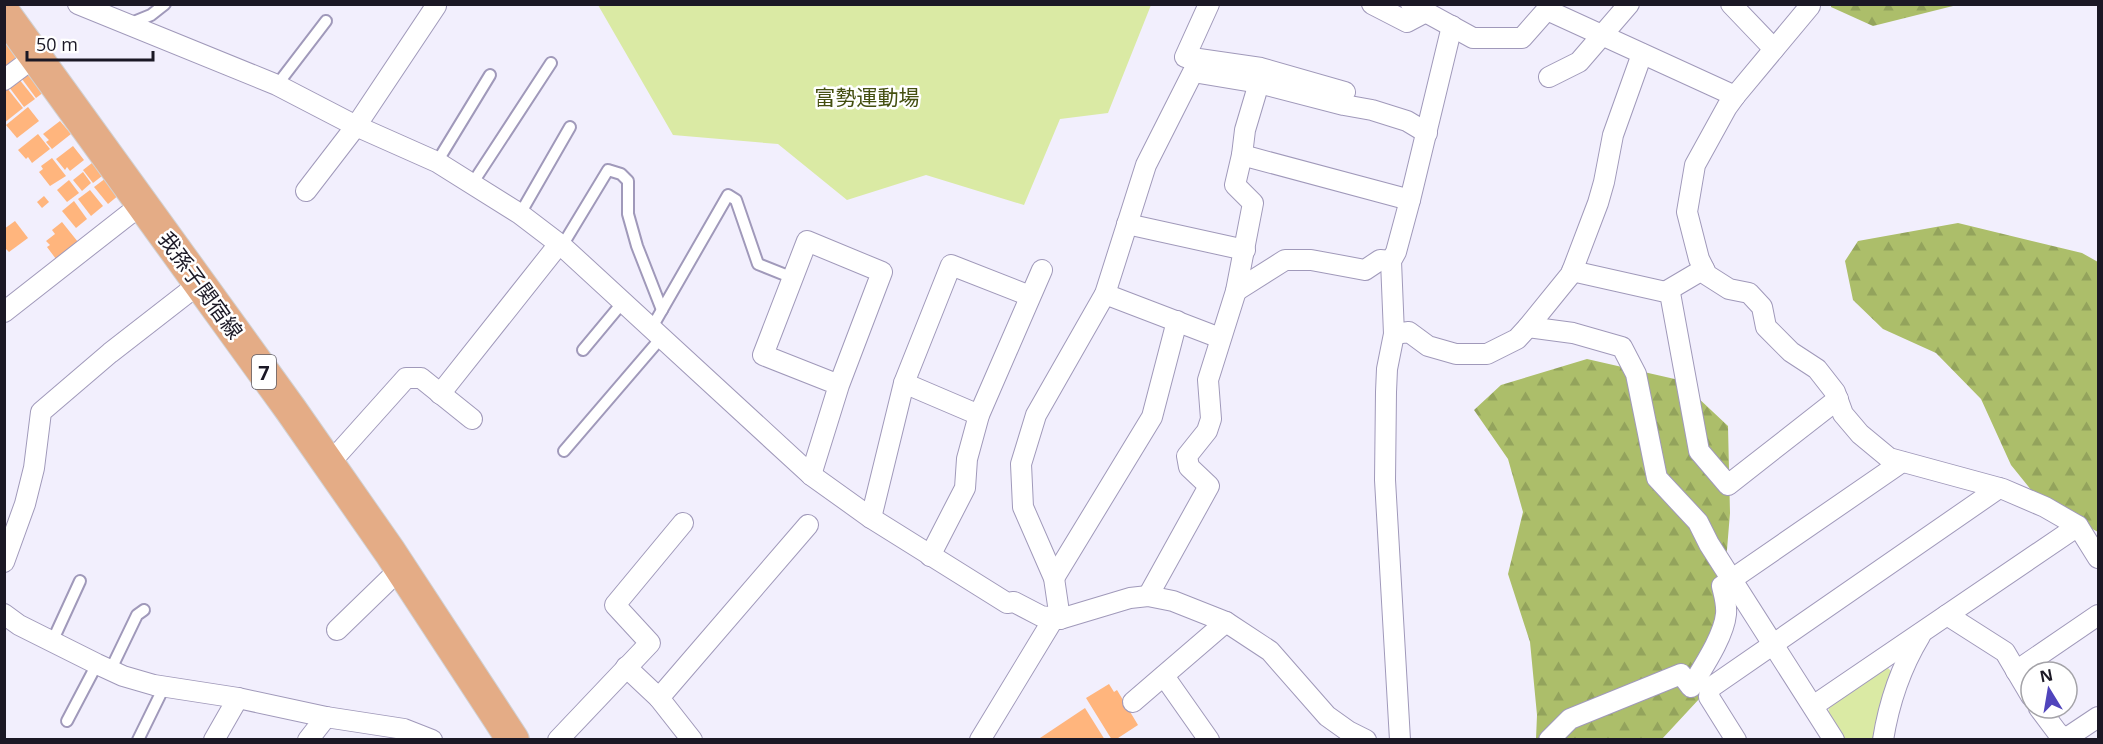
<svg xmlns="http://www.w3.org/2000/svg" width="2103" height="744" font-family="'Open Sans','Noto Sans JP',sans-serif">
  <defs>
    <pattern id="forest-firs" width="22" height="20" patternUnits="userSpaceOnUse" patternTransform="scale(1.5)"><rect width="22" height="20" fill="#acbe6a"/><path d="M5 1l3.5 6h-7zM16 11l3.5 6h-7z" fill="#93a35c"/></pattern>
  </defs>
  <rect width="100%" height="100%" fill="#f2effd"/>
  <g fill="#daeaa4">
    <path d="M598,5H1151L1108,113L1060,119L1024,205L926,175L847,200L778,144L673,135Z"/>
    <path d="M1886,666L1892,672L1876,739H1843L1828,715L1829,707Z"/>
  </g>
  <g fill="url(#forest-firs)">
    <path d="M1831,5V4L1957,5L1873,26L1831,7Z"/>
    <path d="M1958,223L2082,253L2098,262V532L2040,501L2011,465L1981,399L1936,353L1883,329L1853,300L1845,261L1858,241Z"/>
    <path d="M1587,359L1679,380L1728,426L1730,513L1723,598L1700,698L1662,739H1536L1537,715L1530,642L1508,574L1523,512L1508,459L1474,410L1501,385Z"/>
  </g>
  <g fill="#ffb57d">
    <path d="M4,38L19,55L4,67Z"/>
    <path d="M29,73L44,92L36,98L22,79Z"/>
    <path d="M19,79L35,99L24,107L9,87Z"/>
    <path d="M7,88L23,108L4,123V90Z"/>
    <path d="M28,107L39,121L17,138L6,125Z"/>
    <path d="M60,121L71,134L52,149L46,142L49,140L43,134Z"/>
    <path d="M38,134L50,149L32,163L28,157L26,159L18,150Z"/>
    <path d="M73,146L84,160L70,171L67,167L65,170L56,159Z"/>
    <path d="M52,158L66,176L50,186L39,172L43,169L41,166Z"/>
    <path d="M92,163L102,176L93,183L83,170Z"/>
    <path d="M83,172L91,183L82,191L73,180Z"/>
    <path d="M106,178L119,195L108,204L94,187Z"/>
    <path d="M69,180L79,193L67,202L57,190Z"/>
    <path d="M90,190L103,206L91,216L78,199Z"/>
    <path d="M44,196L49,202L42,208L37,202Z"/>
    <path d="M74,201L87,219L76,228L62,211Z"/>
    <path d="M15,221L28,238L9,252L4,247V229Z"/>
    <path d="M62,222L78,242L56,259L47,247L50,245L46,241L55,234L52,230Z"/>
    <path d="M1109,684L1114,692L1117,690L1138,725L1115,740H1112L1086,698Z"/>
    <path d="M1085,708L1105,740H1037Z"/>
  </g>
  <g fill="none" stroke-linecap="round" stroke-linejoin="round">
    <g stroke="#a099ba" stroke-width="14">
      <g id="service">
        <path d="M129,24L151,15L165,4"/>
        <path d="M277,85L326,21"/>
        <path d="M437,162L490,75"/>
        <path d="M472,184L551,63"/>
        <path d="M520,214L570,127"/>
        <path d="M562,246L608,170L621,174L628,181V214L637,246L662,310"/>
        <path d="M651,329L728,195L736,200L758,264L793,278"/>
        <path d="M583,350L623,302"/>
        <path d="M564,451L661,338"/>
        <path d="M52,642L80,581"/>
        <path d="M111,669L137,615L144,610"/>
        <path d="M67,721L97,664"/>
        <path d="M138,740L164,687"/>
      </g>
    </g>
    <g stroke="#a099ba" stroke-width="22">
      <g id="minor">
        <path d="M78,4L277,85L356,126L437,162L520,214L562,246L811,475L871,518L1007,603L1014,602L1041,616L1060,619L1130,598L1148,596L1173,601L1226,622L1270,651L1327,716L1348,731L1366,740"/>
        <path d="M1209,4L1185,57L1261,68L1345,92"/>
        <path d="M1372,4L1407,22L1424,13"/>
        <path d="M1411,4L1473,38H1522L1552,4"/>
        <path d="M1731,4L1774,49"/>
        <path d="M1547,10L1735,96L1727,107L1695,165L1687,212L1699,259L1707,275L1729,289L1749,293L1762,307L1766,327L1791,352L1817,369L1835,392L1843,414L1860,434L1889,458L2003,489L2045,507L2078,526L2098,558"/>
        <path d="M1549,77L1579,62L1629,4"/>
        <path d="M4,80L36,56"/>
        <path d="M1735,96L1810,6"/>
        <path d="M1242,155L1410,200"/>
        <path d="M306,191L356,126L436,6"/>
        <path d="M1127,224L1245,250"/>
        <path d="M1572,271L1670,293L1699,451L1728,485L1838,399"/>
        <path d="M1236,291L1285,260H1311L1365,270L1380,260L1391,261"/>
        <path d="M1665,292L1704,269"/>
        <path d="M1105,294L1220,338"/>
        <path d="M4,312L142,204"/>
        <path d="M1528,327L1573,333L1622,347L1636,374L1657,478L1698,522L1709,544L1834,740"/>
        <path d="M1394,334L1409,332L1428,346L1456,354H1487L1517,339L1528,327L1571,274L1598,203L1604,182L1613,135L1642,54"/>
        <path d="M904,383L979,415"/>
        <path d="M440,394L559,244"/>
        <path d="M328,465L406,378H421L472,419"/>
        <path d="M811,475L839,385L882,272L807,241L763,355L839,385"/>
        <path d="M871,518L904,383L951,265L1030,296"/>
        <path d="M930,556L965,488L967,459L979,415L1042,270"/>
        <path d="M4,562L25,504L34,468L41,412L110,353L200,283"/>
        <path d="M1054,578L1152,417L1177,321"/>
        <path d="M1148,596L1209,486L1189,467L1187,456L1207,431L1211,419L1208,380L1236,291L1253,203L1235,185L1242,155L1245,130L1259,83"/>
        <path d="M4,614L19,625L97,664L123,676L154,685L238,698L326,717L404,729L432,740"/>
        <path d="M1947,615L2005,652L2031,696"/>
        <path d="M1060,619L1054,578L1023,507L1021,464L1036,415L1105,294L1146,165L1193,72L1259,83L1344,105L1372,110L1407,121L1427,133"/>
        <path d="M337,630L401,568"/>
        <path d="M626,667L659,698L808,525"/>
        <path d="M2016,671L2098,615"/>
        <path d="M1164,676L1209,740"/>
        <path d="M659,698L692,740"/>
        <path d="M1133,702L1226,622"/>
        <path d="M1813,706L2078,526"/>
        <path d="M2039,708L2057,732L2066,740"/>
        <path d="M2065,739L2098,717"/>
        <path d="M214,740L238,698"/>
        <path d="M308,740L326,717"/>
        <path d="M558,740L650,643L615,605L683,523"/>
        <path d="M980,740L1054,618"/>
        <path d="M1400,740L1385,480L1386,392L1387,369L1394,334L1391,261L1396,252L1410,200L1452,26"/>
        <path d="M1549,740L1570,719L1681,674L1691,687C1703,667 1724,636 1726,614C1727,604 1724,595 1722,586L1902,462"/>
        <path d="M1736,740L1709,697L1710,688L1999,488"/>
        <path d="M1883,740C1889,702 1900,669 1920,636"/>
      </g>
    </g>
    <g stroke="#d1d1d3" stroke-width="34">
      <path id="primary" d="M4,13L291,410L390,552L513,740"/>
    </g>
    <use href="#service" stroke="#fff" stroke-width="10"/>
    <use href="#minor" stroke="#fff" stroke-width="20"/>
    <use href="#primary" stroke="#e4ac86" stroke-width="32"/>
  </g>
  <g text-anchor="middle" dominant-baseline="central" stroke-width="5" stroke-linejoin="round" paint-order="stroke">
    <rect fill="#fff" stroke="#5f5d66" stroke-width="1.5" x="252" y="355" width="24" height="34" rx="4.5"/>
    <g font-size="20" font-weight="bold" fill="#1b1825">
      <text x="264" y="372">7</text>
    </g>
    <g font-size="21" fill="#444f10" stroke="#fff">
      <text x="867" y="97">富勢運動場</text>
    </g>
    <g font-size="21" fill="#1b1825" stroke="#fff">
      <text transform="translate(201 285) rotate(54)">我孫子関宿線</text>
    </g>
  </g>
  <rect width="2103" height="744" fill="none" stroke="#1b1825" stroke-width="12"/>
  <g transform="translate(2049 690) rotate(349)"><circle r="28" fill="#ffffff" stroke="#a4a3a8" stroke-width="1.5"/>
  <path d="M0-4.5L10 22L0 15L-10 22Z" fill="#5044bc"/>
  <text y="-9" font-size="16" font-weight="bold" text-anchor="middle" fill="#1b1825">N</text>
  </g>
  <path d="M27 51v9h126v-9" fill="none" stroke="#1b1825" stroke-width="3"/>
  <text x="36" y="51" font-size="18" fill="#1b1825" stroke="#ffffff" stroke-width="4.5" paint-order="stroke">50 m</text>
</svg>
